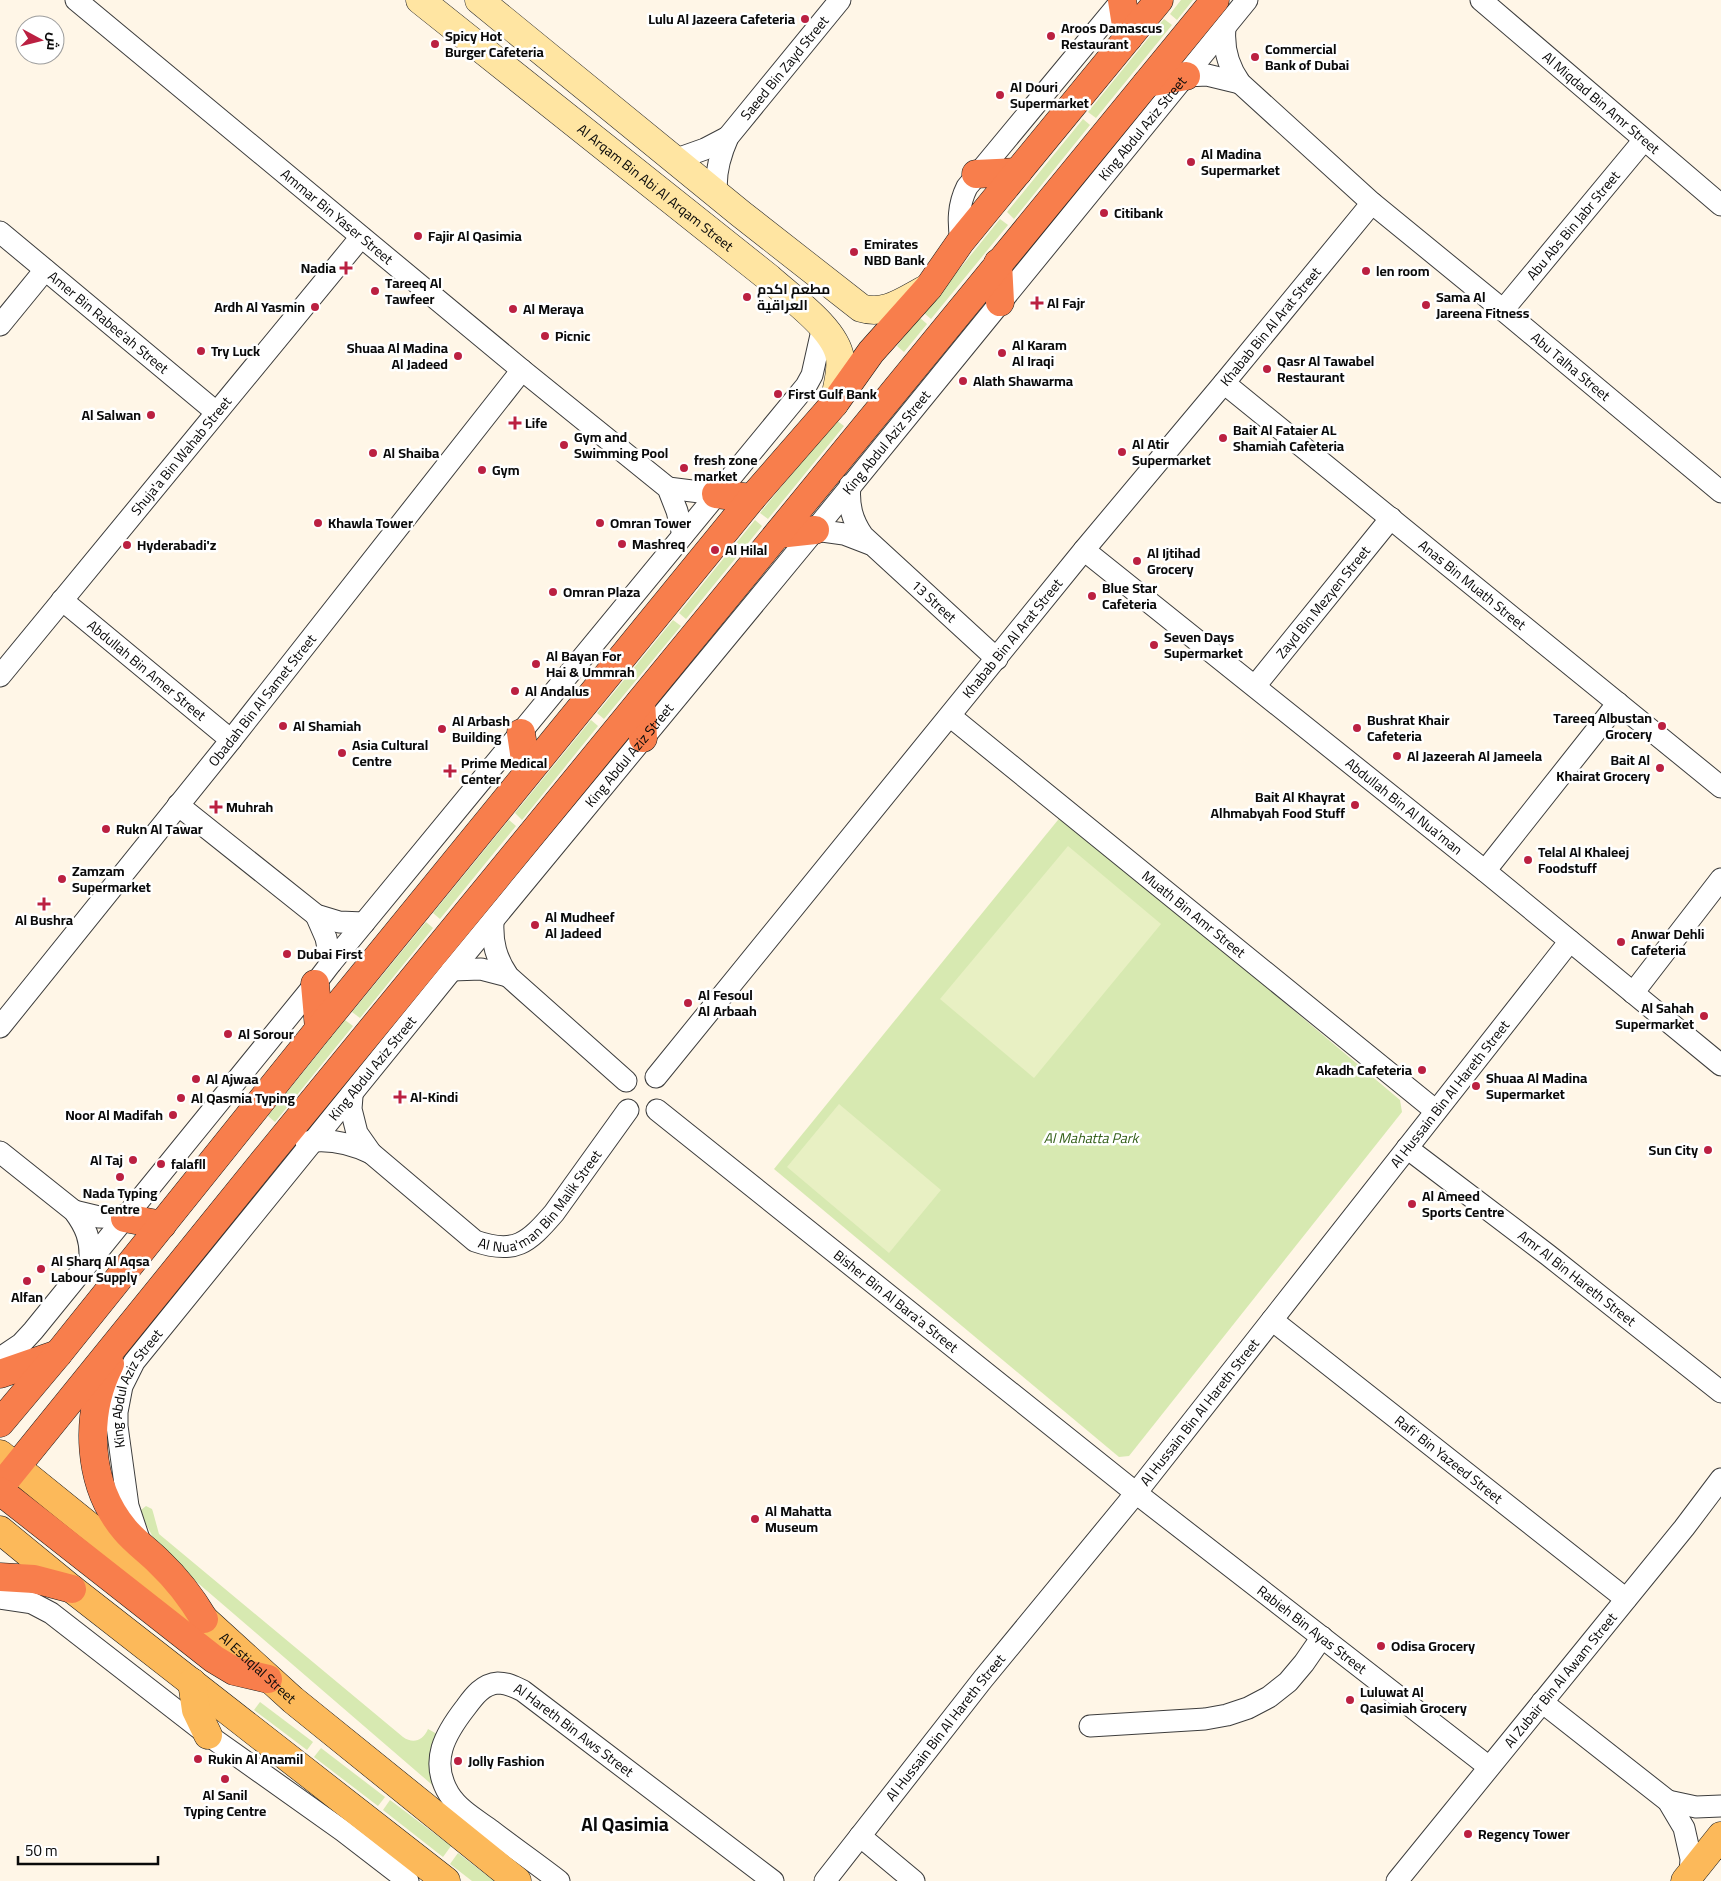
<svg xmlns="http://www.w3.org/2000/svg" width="1721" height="1881" font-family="Georgia,Cairo,serif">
  <rect width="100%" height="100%" fill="#fff6e7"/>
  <g fill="#d7e9b1">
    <path d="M1181,0H1193L1177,20L1170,14Z"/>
    <path d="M1164,19L1172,25L1096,118L1088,112Z"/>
    <path d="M1083,119L1090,125L1014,219L1007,212Z"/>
    <path d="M1000,219L1008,225L931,319L924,313Z"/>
    <path d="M919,317L927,324L904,352L897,346Z"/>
    <path d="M836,420L844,426L768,519L760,513Z"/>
    <path d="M755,520L762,526L686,619L679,613Z"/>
    <path d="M673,620L681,626L604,719L597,713Z"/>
    <path d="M591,720L598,726L522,820L515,813Z"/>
    <path d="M1062,815L1400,1100L1402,1112L1129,1456L1119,1457L774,1169Z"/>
    <path d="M509,820L516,826L440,919L433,913Z"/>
    <path d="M426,922L433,928L360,1018L352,1012Z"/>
    <path d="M345,1020L353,1026L275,1122L268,1116Z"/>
    <path d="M146,1506L152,1509L153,1512L159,1534L403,1737C413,1744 423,1741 428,1729L437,1734V1789L170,1559L155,1541L140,1513L141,1510Z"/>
    <path d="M260,1702L313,1742L307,1750L254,1710Z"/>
    <path d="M321,1748L385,1797L378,1806L314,1757Z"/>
    <path d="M390,1800L451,1846L443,1857L383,1810Z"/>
    <path d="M458,1853L494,1881H472L450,1864Z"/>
  </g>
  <g fill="#e8f0c3">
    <path d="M1068,846L1161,924L1034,1078L940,999Z"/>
    <path d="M839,1104L941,1190L889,1253L787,1167Z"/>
  </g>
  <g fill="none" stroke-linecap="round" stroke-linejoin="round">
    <g stroke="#3d3d3d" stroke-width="23">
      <g id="street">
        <path id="s1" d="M76,0L522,370L668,488L677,511L683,535"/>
        <path id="s2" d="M1481,0L1721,205"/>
        <path id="s3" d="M1225,28C1223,49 1228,66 1240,83L1372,203L1503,310L1721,492"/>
        <path d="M1186,76L1207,75L1240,83"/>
        <path d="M674,160L705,149L728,137"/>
        <path id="s4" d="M717,195C714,174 720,155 728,137L840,0"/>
        <path id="s5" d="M0,232L216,412"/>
        <path d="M961,241C958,222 958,205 967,187L1122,0"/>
        <path id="s6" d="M1503,310L1644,140"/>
        <path d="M0,325L45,270"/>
        <path id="s7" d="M1224,383L1721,787"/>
        <path id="s8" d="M850,485C848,505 852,520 863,536L997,659"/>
        <path d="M668,488L716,494"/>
        <path d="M815,530L844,534L870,544"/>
        <path id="s9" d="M1084,550L1485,871L1721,1065"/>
        <path id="s10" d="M62,600L231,740"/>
        <path id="s11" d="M0,676L361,237"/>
        <path id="s12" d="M1255,686L1391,518"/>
        <path id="s13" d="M950,716L1436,1111"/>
        <path d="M178,805L316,915L339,922L364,923"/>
        <path d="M1485,871L1618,703"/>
        <path d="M316,915L326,938L331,963"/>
        <path d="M493,922C492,943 496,958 508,976L626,1081"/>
        <path d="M452,970L481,969L508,976"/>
        <path d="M1633,993L1721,879"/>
        <path id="s14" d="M0,1027L231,740L522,370"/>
        <path id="s15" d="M656,1077L1084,550L1224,383L1372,203"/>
        <path id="s16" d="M352,1096L351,1109L357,1133L371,1153L475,1241C515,1255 528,1243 554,1213L628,1110"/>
        <path id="s17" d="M657,1110L1136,1493L1489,1767"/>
        <path d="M306,1142C329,1138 350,1143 371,1153"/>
        <path id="s18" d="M1407,1148L1548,1255L1721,1392"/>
        <path d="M0,1152L74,1211C86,1227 91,1240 90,1260"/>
        <path d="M74,1211L99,1217L125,1218"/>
        <path id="s19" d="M1272,1320L1626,1599"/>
        <path d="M0,1358L21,1344L33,1331L315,984L331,963L806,386L812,375L823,326"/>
        <path id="s20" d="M139,1539L128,1506L117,1426V1412L122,1386L134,1362L452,970L815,530L1247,0"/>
        <path d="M0,1598L32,1603L51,1613L208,1735L343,1831L408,1881"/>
        <path d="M1542,1702L1668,1801L1684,1828L1691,1859L1690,1874"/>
        <path d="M1090,1726L1205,1719L1227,1715L1248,1708L1269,1697L1288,1682L1304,1663L1322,1637"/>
        <path d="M1668,1801L1696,1807L1721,1806"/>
        <path d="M860,1836L914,1881"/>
        <path id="s21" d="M559,1881C537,1864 514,1848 492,1831C477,1820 459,1810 449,1794C429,1761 445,1734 466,1707C474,1696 483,1684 498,1683C508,1683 515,1687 523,1691L773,1881"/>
        <path id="s22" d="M825,1881L983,1679L1136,1493L1570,941"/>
        <path id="s23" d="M1397,1881L1684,1528L1721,1479"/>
      </g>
    </g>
    <g stroke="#2c2c2c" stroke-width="29">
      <g id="secondary">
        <path id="s24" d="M420,0L769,278C791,298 836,329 840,358C842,373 836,390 834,404"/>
        <path d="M479,0L741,214L861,308C886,316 906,299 928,288"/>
      </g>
    </g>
    <g stroke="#1b1b1b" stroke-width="29">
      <g id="primary">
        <path id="s25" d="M0,1454L204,1619L293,1700L517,1881"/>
        <path d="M0,1530L72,1589L446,1881"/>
        <path d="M192,1682L196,1710L208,1735"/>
        <path d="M1685,1881L1721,1836"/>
      </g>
    </g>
    <g stroke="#1b1b1b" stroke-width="29">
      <g id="highway">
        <path d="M1122,0L1128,38"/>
        <path d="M1147,83L1186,76"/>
        <path d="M976,174L1018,172"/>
        <path d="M998,263L1000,302"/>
        <path d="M716,494L752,498"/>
        <path d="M778,534L815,530"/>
        <path d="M641,701L643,738"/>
        <path d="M521,733L527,773"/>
        <path d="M315,984L319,1029"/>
        <path d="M125,1218L162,1225"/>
        <path d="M110,1364C84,1415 87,1485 125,1530C135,1542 148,1551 159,1562C177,1579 191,1597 204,1619"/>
        <path d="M0,1374L58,1354"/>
        <path d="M0,1423L58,1354L319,1029L752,498L834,404L871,352L929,287L961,241L1159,0"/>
        <path d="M0,1487L268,1156L1215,0"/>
        <path d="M0,1491L214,1659L234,1671L268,1679"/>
        <path d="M0,1577L34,1579L72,1589"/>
      </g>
    </g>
    <use href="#street" stroke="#fff" stroke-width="21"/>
    <use href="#secondary" stroke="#ffe5a2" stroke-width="28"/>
    <use href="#primary" stroke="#fcb95a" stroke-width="28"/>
    <use href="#highway" stroke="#f87e4c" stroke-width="28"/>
  </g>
  <g fill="#bb2041" stroke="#fff" stroke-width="2">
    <circle cx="805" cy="19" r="5"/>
    <circle cx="1051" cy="36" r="5"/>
    <circle cx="435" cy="44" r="5"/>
    <circle cx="1255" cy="57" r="5"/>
    <circle cx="1000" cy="95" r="5"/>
    <circle cx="1191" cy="162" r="5"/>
    <circle cx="1104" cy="213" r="5"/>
    <circle cx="418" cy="236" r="5"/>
    <circle cx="854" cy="252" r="5"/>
    <path d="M343.5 260.5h5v5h5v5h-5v5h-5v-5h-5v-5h5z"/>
    <circle cx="1366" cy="271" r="5"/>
    <circle cx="375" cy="291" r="5"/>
    <circle cx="747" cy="297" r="5"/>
    <path d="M1034.5 295.5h5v5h5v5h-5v5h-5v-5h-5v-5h5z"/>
    <circle cx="1426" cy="305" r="5"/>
    <circle cx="315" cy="307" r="5"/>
    <circle cx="513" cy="309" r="5"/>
    <circle cx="545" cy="336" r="5"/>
    <circle cx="201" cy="351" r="5"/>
    <circle cx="1002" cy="353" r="5"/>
    <circle cx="458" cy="356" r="5"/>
    <circle cx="1267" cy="369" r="5"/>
    <circle cx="963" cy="381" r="5"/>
    <circle cx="778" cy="394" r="5"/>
    <circle cx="151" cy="415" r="5"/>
    <path d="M512.5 415.5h5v5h5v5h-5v5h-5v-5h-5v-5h5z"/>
    <circle cx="1223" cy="438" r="5"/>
    <circle cx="564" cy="445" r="5"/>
    <circle cx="1122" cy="452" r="5"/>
    <circle cx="373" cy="453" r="5"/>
    <circle cx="684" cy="468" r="5"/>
    <circle cx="482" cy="470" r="5"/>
    <circle cx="318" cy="523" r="5"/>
    <circle cx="600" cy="523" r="5"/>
    <circle cx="622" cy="544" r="5"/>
    <circle cx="127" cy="545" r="5"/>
    <circle cx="715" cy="550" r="5"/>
    <circle cx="1137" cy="561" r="5"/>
    <circle cx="553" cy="592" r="5"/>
    <circle cx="1092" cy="596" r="5"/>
    <circle cx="1154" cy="645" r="5"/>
    <circle cx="536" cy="664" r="5"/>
    <circle cx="515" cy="691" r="5"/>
    <circle cx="283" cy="726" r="5"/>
    <circle cx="1662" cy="726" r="5"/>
    <circle cx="1357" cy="728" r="5"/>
    <circle cx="442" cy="729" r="5"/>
    <circle cx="342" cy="753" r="5"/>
    <circle cx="1397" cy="756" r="5"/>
    <circle cx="1660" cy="768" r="5"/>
    <path d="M447.5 763.5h5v5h5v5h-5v5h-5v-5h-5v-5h5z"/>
    <circle cx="1355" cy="805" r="5"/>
    <path d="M213.5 799.5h5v5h5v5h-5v5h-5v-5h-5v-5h5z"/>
    <circle cx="106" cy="829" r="5"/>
    <circle cx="1528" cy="860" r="5"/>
    <circle cx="62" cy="879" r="5"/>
    <path d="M41.5 896.5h5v5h5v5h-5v5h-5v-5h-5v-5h5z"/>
    <circle cx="535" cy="925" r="5"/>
    <circle cx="1621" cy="942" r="5"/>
    <circle cx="287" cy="954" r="5"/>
    <circle cx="688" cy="1003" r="5"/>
    <circle cx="1704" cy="1016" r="5"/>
    <circle cx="228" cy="1034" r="5"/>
    <circle cx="1422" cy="1070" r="5"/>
    <circle cx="196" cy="1079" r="5"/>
    <circle cx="1476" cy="1086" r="5"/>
    <path d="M397.5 1089.5h5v5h5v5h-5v5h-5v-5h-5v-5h5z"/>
    <circle cx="181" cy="1098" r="5"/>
    <circle cx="173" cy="1115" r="5"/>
    <circle cx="1708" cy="1150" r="5"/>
    <circle cx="133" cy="1160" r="5"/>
    <circle cx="161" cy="1164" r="5"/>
    <circle cx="120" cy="1177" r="5"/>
    <circle cx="1412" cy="1204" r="5"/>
    <circle cx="41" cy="1269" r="5"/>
    <circle cx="27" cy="1281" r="5"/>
    <circle cx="755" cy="1519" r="5"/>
    <circle cx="1381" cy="1646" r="5"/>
    <circle cx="1350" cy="1700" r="5"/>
    <circle cx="198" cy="1759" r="5"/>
    <circle cx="458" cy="1761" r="5"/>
    <circle cx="225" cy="1779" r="5"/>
    <circle cx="1468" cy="1834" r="5"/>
  </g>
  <g text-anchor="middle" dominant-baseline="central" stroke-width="5" stroke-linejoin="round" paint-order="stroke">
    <g font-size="14" font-weight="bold" fill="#0a0a0a" stroke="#fff" text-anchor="start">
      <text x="795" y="19" text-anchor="end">Lulu Al Jazeera Cafeteria</text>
      <text x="1061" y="28">Aroos Damascus<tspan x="1061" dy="16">Restaurant</tspan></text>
      <text x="445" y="36">Spicy Hot<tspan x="445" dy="16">Burger Cafeteria</tspan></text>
      <text x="1265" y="49">Commercial<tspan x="1265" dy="16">Bank of Dubai</tspan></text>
      <text x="1010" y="87">Al Douri<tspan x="1010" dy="16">Supermarket</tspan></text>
      <text x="1201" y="154">Al Madina<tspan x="1201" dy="16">Supermarket</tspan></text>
      <text x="1114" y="213">Citibank</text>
      <text x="428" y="236">Fajir Al Qasimia</text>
      <text x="864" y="244">Emirates<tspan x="864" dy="16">NBD Bank</tspan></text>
      <text x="336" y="268" text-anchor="end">Nadia</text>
      <text x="1376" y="271">len room</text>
      <text x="385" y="283">Tareeq Al<tspan x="385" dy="16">Tawfeer</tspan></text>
      <text x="757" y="289">مطعم اكدم<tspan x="757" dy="16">العراقية</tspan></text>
      <text x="1436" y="297">Sama Al<tspan x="1436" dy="16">Jareena Fitness</tspan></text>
      <text x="1047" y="303">Al Fajr</text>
      <text x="305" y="307" text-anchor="end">Ardh Al Yasmin</text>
      <text x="523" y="309">Al Meraya</text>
      <text x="555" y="336">Picnic</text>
      <text x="1012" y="345">Al Karam<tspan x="1012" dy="16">Al Iraqi</tspan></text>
      <text x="448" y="348" text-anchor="end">Shuaa Al Madina<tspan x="448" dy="16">Al Jadeed</tspan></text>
      <text x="211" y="351">Try Luck</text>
      <text x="1277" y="361">Qasr Al Tawabel<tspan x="1277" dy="16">Restaurant</tspan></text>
      <text x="973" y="381">Alath Shawarma</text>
      <text x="788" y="394">First Gulf Bank</text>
      <text x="141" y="415" text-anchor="end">Al Salwan</text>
      <text x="525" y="423">Life</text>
      <text x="1233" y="430">Bait Al Fataier AL<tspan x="1233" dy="16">Shamiah Cafeteria</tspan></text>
      <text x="574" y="437">Gym and<tspan x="574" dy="16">Swimming Pool</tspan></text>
      <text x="1132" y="444">Al Atir<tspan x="1132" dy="16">Supermarket</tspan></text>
      <text x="383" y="453">Al Shaiba</text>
      <text x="694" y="460">fresh zone<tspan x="694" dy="16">market</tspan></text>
      <text x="492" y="470">Gym</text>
      <text x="328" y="523">Khawla Tower</text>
      <text x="610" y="523">Omran Tower</text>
      <text x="632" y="544">Mashreq</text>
      <text x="137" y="545">Hyderabadi'z</text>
      <text x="725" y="550">Al Hilal</text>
      <text x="1147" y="553">Al Ijtihad<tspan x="1147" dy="16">Grocery</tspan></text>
      <text x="1102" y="588">Blue Star<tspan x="1102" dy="16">Cafeteria</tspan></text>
      <text x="563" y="592">Omran Plaza</text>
      <text x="1164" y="637">Seven Days<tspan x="1164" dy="16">Supermarket</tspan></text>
      <text x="546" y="656">Al Bayan For<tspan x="546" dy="16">Hai &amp; Ummrah</tspan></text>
      <text x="525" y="691">Al Andalus</text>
      <text x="1652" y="718" text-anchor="end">Tareeq Albustan<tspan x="1652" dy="16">Grocery</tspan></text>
      <text x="1367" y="720">Bushrat Khair<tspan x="1367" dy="16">Cafeteria</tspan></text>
      <text x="452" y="721">Al Arbash<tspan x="452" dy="16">Building</tspan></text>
      <text x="293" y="726">Al Shamiah</text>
      <text x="352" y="745">Asia Cultural<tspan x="352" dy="16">Centre</tspan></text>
      <text x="1407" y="756">Al Jazeerah Al Jameela</text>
      <text x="1650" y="760" text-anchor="end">Bait Al<tspan x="1650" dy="16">Khairat Grocery</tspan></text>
      <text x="461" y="763">Prime Medical<tspan x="461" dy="16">Center</tspan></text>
      <text x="1345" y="797" text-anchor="end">Bait Al Khayrat<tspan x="1345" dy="16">Alhmabyah Food Stuff</tspan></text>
      <text x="226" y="807">Muhrah</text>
      <text x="116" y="829">Rukn Al Tawar</text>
      <text x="1538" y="852">Telal Al Khaleej<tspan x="1538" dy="16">Foodstuff</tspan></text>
      <text x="72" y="871">Zamzam<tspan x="72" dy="16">Supermarket</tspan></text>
      <text x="545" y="917">Al Mudheef<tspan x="545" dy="16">Al Jadeed</tspan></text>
      <text x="44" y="920" text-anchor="middle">Al Bushra</text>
      <text x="1631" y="934">Anwar Dehli<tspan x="1631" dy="16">Cafeteria</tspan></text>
      <text x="297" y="954">Dubai First</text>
      <text x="698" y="995">Al Fesoul<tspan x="698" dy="16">Al Arbaah</tspan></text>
      <text x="1694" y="1008" text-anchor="end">Al Sahah<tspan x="1694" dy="16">Supermarket</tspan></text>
      <text x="238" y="1034">Al Sorour</text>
      <text x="1412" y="1070" text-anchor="end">Akadh Cafeteria</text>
      <text x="1486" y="1078">Shuaa Al Madina<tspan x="1486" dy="16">Supermarket</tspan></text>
      <text x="206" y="1079">Al Ajwaa</text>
      <text x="410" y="1097">Al-Kindi</text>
      <text x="191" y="1098">Al Qasmia Typing</text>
      <text x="163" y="1115" text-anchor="end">Noor Al Madifah</text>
      <text x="1698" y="1150" text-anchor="end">Sun City</text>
      <text x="123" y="1160" text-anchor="end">Al Taj</text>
      <text x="171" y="1164">falafll</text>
      <text x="120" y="1193" text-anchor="middle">Nada Typing<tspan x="120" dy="16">Centre</tspan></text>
      <text x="1422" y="1196">Al Ameed<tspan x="1422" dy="16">Sports Centre</tspan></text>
      <text x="51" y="1261">Al Sharq Al Aqsa<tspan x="51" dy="16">Labour Supply</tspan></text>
      <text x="27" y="1297" text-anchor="middle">Alfan</text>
      <text x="765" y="1511">Al Mahatta<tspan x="765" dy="16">Museum</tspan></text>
      <text x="1391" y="1646">Odisa Grocery</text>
      <text x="1360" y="1692">Luluwat Al<tspan x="1360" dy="16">Qasimiah Grocery</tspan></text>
      <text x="208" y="1759">Rukin Al Anamil</text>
      <text x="468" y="1761">Jolly Fashion</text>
      <text x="225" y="1795" text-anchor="middle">Al Sanil<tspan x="225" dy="16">Typing Centre</tspan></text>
      <text x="1478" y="1834">Regency Tower</text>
    </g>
    <g font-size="14" fill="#0a0a0a" stroke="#fff">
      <text stroke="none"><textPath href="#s4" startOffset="149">Saeed Bin Zayd Street</textPath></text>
      <text stroke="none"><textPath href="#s2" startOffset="158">Al Miqdad Bin Amr Street</textPath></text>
      <text stroke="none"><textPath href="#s20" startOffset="1776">King Abdul Aziz Street</textPath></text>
      <text stroke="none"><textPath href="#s24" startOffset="301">Al Arqam Bin Abi Al Arqam Street</textPath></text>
      <text stroke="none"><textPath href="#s1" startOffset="339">Ammar Bin Yaser Street</textPath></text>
      <text stroke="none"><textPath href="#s6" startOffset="110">Abu Abs Bin Jabr Street</textPath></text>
      <text stroke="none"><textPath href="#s5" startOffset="141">Amer Bin Rabee'ah Street</textPath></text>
      <text stroke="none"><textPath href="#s15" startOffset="970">Khabab Bin Al Arat Street</textPath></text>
      <text stroke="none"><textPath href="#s3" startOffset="494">Abu Talha Street</textPath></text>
      <text stroke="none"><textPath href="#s20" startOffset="1371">King Abdul Aziz Street</textPath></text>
      <text stroke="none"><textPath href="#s11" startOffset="285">Shuja'a Bin Wahab Street</textPath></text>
      <text stroke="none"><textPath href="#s7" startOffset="320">Anas Bin Muath Street</textPath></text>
      <text stroke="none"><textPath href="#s8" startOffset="150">13 Street</textPath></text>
      <text stroke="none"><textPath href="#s12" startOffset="108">Zayd Bin Mezyen Street</textPath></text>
      <text stroke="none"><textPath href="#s15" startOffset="565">Khabab Bin Al Arat Street</textPath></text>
      <text stroke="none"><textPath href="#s10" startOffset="110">Abdullah Bin Amer Street</textPath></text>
      <text stroke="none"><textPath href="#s14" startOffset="419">Obadah Bin Al Samet Street</textPath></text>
      <text stroke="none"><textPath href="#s20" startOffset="966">King Abdul Aziz Street</textPath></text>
      <text stroke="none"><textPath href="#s9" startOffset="410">Abdullah Bin Al Nua'man</textPath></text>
      <text stroke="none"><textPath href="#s13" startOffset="314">Muath Bin Amr Street</textPath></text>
      <text stroke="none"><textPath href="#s20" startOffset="561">King Abdul Aziz Street</textPath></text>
      <text stroke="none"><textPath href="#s22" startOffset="1005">Al Hussain Bin Al Hareth Street</textPath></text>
      <text stroke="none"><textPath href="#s16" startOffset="284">Al Nua'man Bin Malik Street</textPath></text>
      <text stroke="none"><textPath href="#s18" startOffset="214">Amr Al Bin Hareth Street</textPath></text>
      <text stroke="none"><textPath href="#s17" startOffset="306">Bisher Bin Al Bara'a Street</textPath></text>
      <text stroke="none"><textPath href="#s20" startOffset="158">King Abdul Aziz Street</textPath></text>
      <text stroke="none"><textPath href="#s22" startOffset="600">Al Hussain Bin Al Hareth Street</textPath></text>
      <text stroke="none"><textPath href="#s19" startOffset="225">Rafi' Bin Yazeed Street</textPath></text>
      <text stroke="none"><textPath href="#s17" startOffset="836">Rabieh Bin Ayas Street</textPath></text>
      <text stroke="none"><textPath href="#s25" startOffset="335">Al Estiqlal Street</textPath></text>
      <text stroke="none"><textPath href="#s23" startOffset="259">Al Zubair Bin Al Awam Street</textPath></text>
      <text stroke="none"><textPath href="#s22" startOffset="195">Al Hussain Bin Al Hareth Street</textPath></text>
      <text stroke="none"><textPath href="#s21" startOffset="368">Al Hareth Bin Aws Street</textPath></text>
    </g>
    <g font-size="14" font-style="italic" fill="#35611a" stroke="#fff">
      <text x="1091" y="1138">Al Mahatta Park</text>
    </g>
    <g font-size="19" font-weight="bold" fill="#0a0a0a" stroke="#fff">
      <text x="625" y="1824">Al Qasimia</text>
    </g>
  </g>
  <g transform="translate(40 40) rotate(97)"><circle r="24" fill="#ffffff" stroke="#9d9d9d"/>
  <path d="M0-4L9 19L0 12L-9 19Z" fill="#bb2041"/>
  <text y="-8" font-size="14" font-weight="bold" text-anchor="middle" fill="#0a0a0a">ش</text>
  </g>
  <path d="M18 1856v8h140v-8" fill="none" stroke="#0a0a0a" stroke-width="2.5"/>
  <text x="25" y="1856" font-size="15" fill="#0a0a0a" stroke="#ffffff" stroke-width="4" paint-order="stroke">50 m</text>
</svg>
